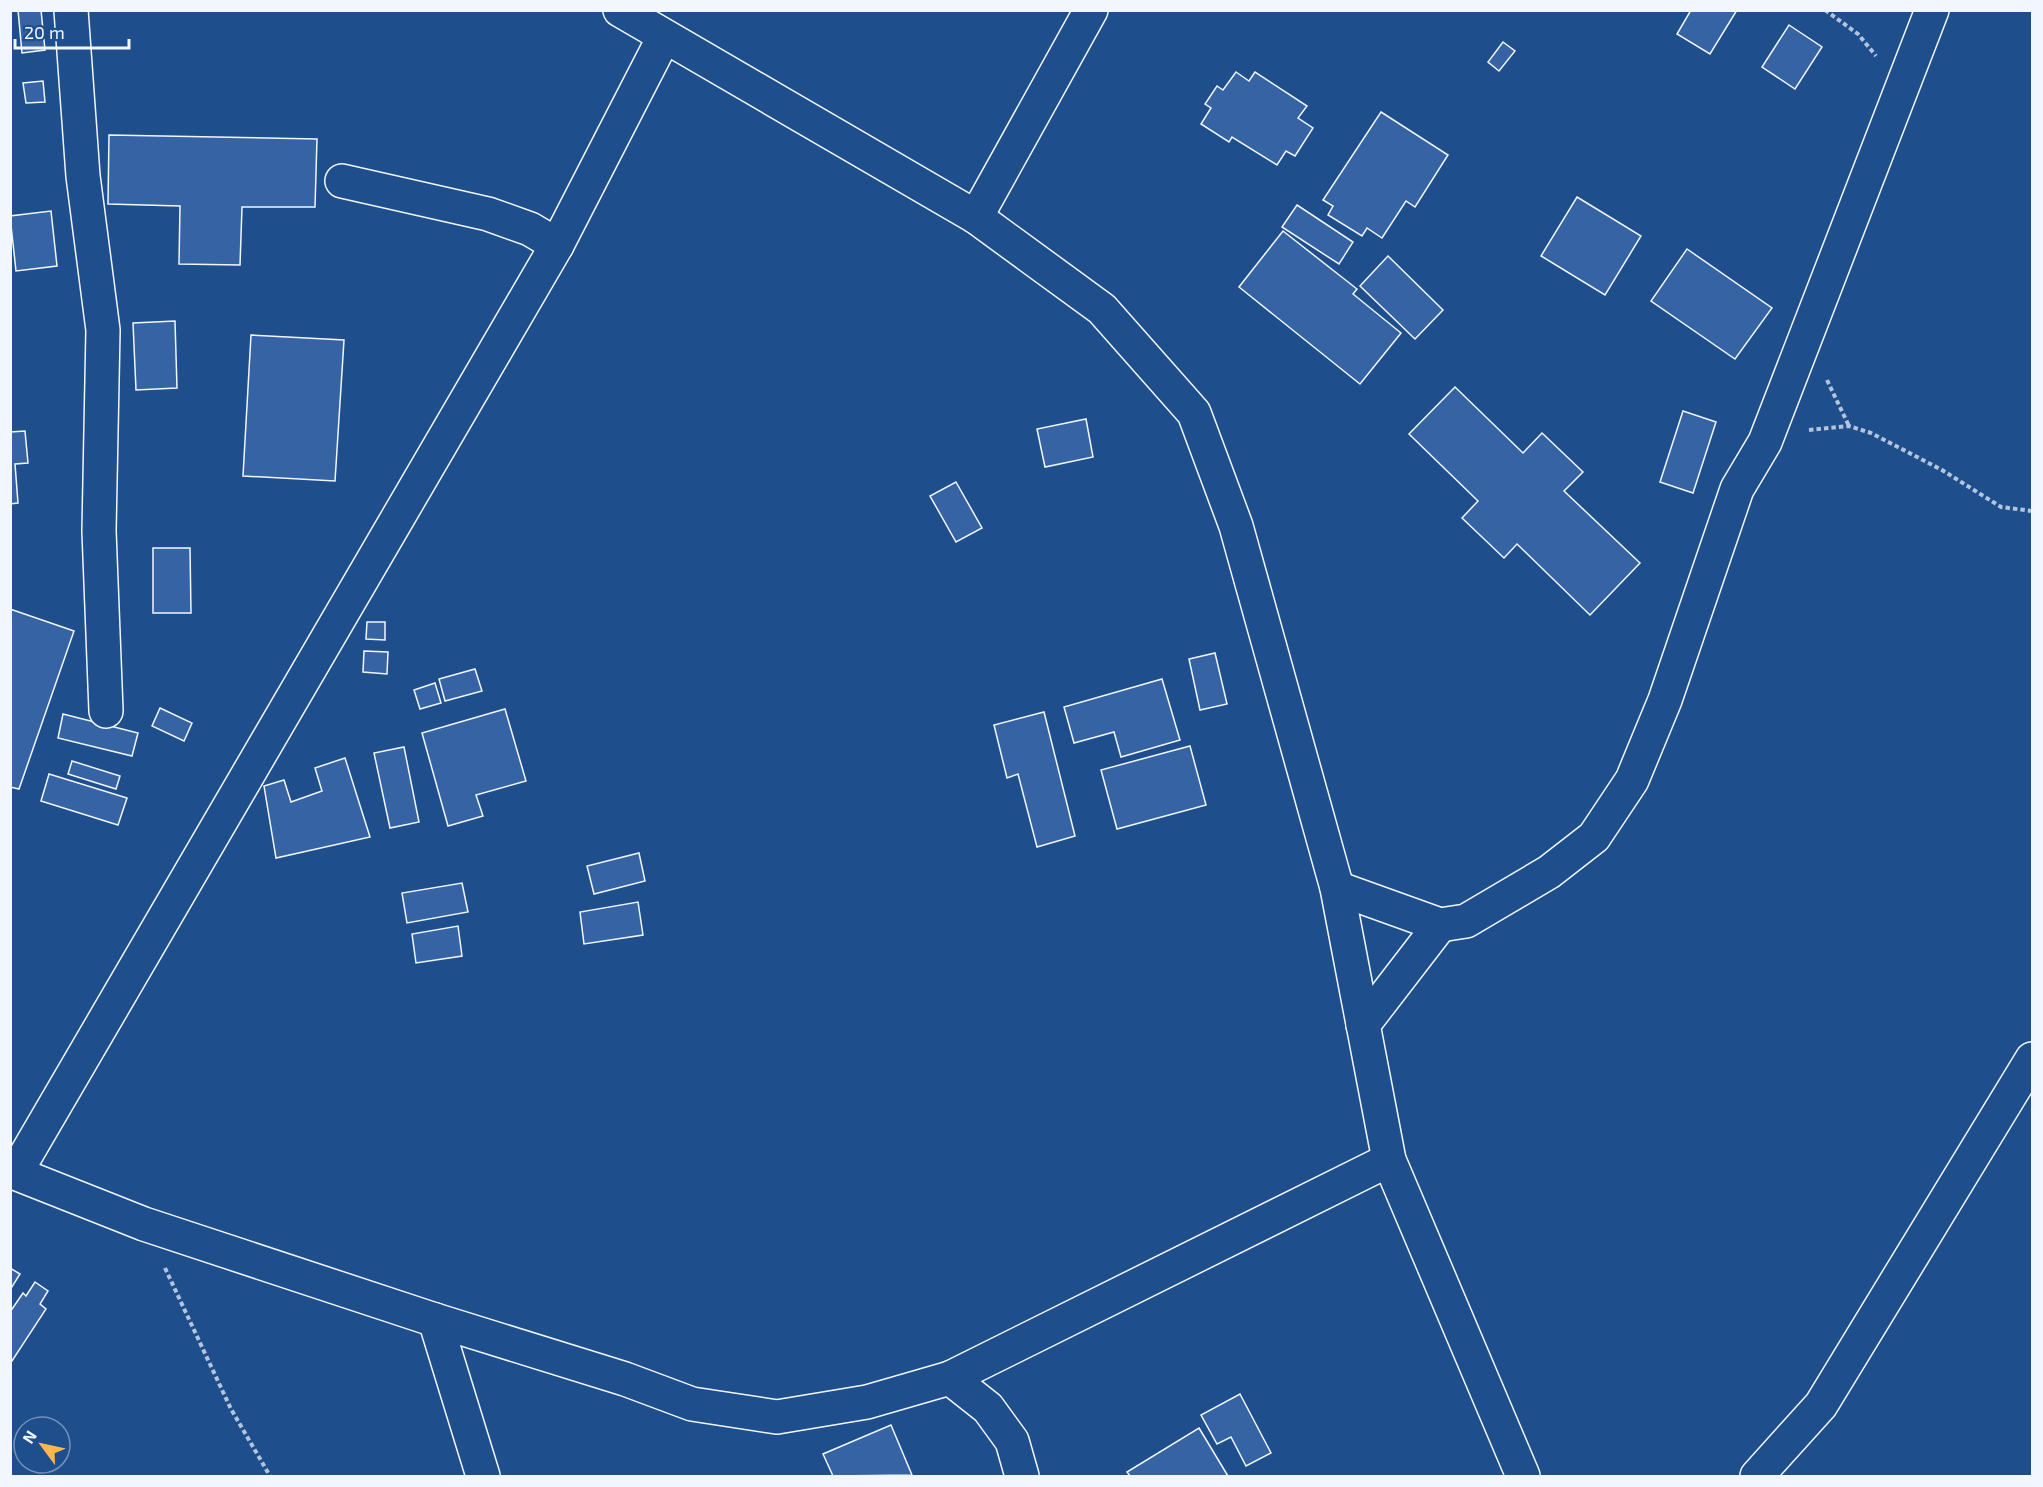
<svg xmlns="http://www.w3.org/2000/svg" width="2043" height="1487" font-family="'Exo 2',sans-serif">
  <rect width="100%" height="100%" fill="#1f4e8c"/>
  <g fill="#3563a3" stroke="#f2f6ff" stroke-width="1.5">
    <path d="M18,10H41L45,50L22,53Z"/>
    <path d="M1691,10H1737L1710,54L1677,34Z"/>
    <path d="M1789,25L1822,47L1795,89L1762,67Z"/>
    <path d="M1503,42L1515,51L1499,71L1488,62Z"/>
    <path d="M1236,72L1249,81L1255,72L1307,106L1298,118L1313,128L1295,156L1286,151L1277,165L1232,137L1229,142L1201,124L1211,108L1205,104L1217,86L1223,90Z"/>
    <path d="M43,81L45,102L26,103L23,83Z"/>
    <path d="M1381,112L1448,155L1415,207L1406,201L1382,238L1367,228L1362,236L1328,215L1333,206L1323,200Z"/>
    <path d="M109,135L317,139L315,207H242L240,265L179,264L180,206L108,204Z"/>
    <path d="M1577,197L1641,236L1605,295L1541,256Z"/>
    <path d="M1297,205L1353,242L1339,264L1282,227Z"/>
    <path d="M51,211L57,266L16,271L10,216Z"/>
    <path d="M1283,231L1357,289L1353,294L1401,333L1360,384L1239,287Z"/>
    <path d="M1687,249L1772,308L1735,359L1651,301Z"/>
    <path d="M1388,256L1443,310L1415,339L1360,286Z"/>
    <path d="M175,321L177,388L136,390L133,323Z"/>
    <path d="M251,335L344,340L335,481L243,476Z"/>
    <path d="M1455,387L1523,453L1542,433L1583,472L1564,491L1640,563L1590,615L1517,544L1504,558L1462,518L1478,501L1409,434Z"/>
    <path d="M1683,411L1716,422L1693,493L1660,482Z"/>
    <path d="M1086,419L1093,457L1045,467L1037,429Z"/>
    <path d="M25,431L28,463L15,464L18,503L10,504V432Z"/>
    <path d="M956,482L982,528L956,542L930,496Z"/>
    <path d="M153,548H190L191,613H153Z"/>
    <path d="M10,609L74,631L19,789L10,787Z"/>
    <path d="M367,622H385V640L366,639Z"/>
    <path d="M364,651L388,652L387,674L363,672Z"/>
    <path d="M1215,653L1227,704L1200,710L1189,659Z"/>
    <path d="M475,669L482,691L445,701L439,679Z"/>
    <path d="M1162,679L1180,740L1121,757L1114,732L1074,743L1064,707Z"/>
    <path d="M435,683L441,703L420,709L414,690Z"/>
    <path d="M160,708L192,723L184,741L152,726Z"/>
    <path d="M505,709L526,781L476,795L483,816L448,826L422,733Z"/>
    <path d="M1044,712L1075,836L1037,847L1018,774L1007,778L994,725Z"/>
    <path d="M63,714L138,733L132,756L58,738Z"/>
    <path d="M1190,746L1206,805L1117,829L1101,770Z"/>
    <path d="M404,747L419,822L390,828L374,753Z"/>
    <path d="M345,758L370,837L276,858L264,786L284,780L291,802L322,791L315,768Z"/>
    <path d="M72,761L120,776L116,789L68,774Z"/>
    <path d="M49,774L127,798L118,825L41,801Z"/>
    <path d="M639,853L645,881L594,894L587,866Z"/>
    <path d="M462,883L468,912L407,923L402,893Z"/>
    <path d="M638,902L643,935L584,944L580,912Z"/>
    <path d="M458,926L462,956L416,963L412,934Z"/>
    <path d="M10,1268L20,1274L10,1290Z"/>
    <path d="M35,1282L48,1291L40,1304L46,1309L10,1364V1312L23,1293L26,1296Z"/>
    <path d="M1240,1394L1271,1453L1246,1466L1231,1437L1217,1444L1201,1415Z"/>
    <path d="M891,1425L912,1475L833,1476L823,1454Z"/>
    <path d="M1199,1428L1228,1476H1130L1127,1472Z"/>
  </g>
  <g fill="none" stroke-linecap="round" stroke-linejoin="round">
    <g stroke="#f2f6ff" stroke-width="36">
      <g id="minor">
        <path d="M71,10L83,176L103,330L99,531L106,711"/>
        <path d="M620,10L976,217L1102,309L1194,413L1236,526L1337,888L1389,1160L1523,1476"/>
        <path d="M342,181L488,214L530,229L557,245"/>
        <path d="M976,217L1091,10"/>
        <path d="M1337,888L1440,925L1466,921L1549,872L1594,837L1632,780L1665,700L1737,489L1765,442L1932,10"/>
        <path d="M1363,1025L1440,925"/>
        <path d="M10,1171L144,1224L435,1320L625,1379L692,1404L777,1417L867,1402L950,1378L1389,1160"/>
        <path d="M16,1172L557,245L664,37"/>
        <path d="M435,1320L483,1476"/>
        <path d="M950,1378L988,1408L1012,1441L1022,1476"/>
        <path d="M1757,1476L1821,1405L2032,1059"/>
      </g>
    </g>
    <g stroke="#b3c4dc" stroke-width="4" stroke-dasharray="4.5 3" stroke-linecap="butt">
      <path d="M1825,10L1858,34L1876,56"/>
      <path d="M1827,380L1849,426"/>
      <path d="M1809,430L1849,426L1871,433L1942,470L2001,507L2032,511"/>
      <path d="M165,1268L231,1409L270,1476"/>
    </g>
    <use href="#minor" stroke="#1f4e8c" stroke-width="33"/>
  </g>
  <rect width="2043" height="1487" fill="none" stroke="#f2f6ff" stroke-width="24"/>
  <g transform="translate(42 1445) rotate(303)"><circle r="28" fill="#1f4e8c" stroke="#7391ba" stroke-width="1.5"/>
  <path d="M0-4.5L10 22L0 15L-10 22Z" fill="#ffb74d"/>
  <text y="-9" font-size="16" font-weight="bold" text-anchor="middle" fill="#f2f6ff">N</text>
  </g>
  <path d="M15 39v9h114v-9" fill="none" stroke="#f2f6ff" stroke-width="3"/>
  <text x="24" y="39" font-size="18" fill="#f2f6ff" stroke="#1f4e8c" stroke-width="4.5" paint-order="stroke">20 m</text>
</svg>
